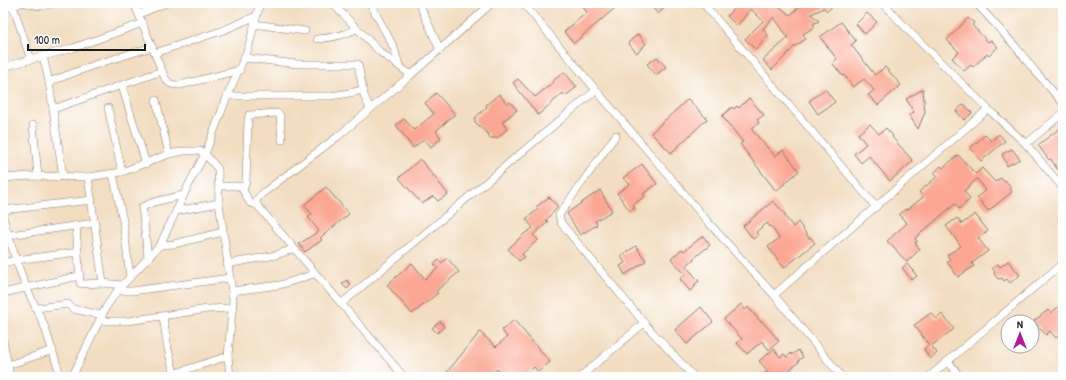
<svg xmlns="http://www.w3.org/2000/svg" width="1066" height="380" font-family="'Patrick Hand',sans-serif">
  <rect width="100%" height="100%" fill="#fff"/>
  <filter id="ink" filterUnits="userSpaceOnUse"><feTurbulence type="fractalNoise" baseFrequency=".025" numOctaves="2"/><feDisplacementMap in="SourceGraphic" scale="8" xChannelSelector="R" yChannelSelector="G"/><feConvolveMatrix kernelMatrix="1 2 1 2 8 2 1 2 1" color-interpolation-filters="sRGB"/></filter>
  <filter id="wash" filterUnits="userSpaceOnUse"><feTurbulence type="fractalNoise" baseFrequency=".012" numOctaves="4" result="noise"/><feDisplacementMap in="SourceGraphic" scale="16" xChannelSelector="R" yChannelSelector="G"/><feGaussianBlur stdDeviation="0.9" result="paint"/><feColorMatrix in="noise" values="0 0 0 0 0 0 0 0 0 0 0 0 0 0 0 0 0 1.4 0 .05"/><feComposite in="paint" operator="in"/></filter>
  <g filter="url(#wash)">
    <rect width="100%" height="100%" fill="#f2ddc0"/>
    <g id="blocks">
      <g fill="#fba793">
        <path d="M579,3H612L615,8L574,43L564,32L587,12Z"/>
        <path d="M648,3H670L658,14Z"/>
        <path d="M739,3H757L755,4L758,7L762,3H775L790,15L804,3H836L827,11L824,8L811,14L819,21L813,24L815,27L803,34L806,39L794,47L772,70L763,60L788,38L774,17L763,29L768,35L756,50L745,39L763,21L751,9L737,26L727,16Z"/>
        <path d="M867,13L877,22L865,34L856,24Z"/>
        <path d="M968,18L974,23L972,25L988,42L991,40L998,47L989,56L987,54L973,67L971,65L964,71L952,58L959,52L947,40Z"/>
        <path d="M841,22L856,41L851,45L875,75L885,67L901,85L878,105L868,95L874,90L864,79L853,87L844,75L843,76L832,63L837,59L820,37Z"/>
        <path d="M638,34L646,44L637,53L628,43Z"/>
        <path d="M657,57L666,67L656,75L647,64Z"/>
        <path d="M564,72L577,87L565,96L563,93L538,115L513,83L518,79L535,97L554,82L553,81Z"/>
        <path d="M825,89L835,102L818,114L809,101Z"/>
        <path d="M923,89L925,112L918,129L909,115L914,112L906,99Z"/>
        <path d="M436,93L455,114L436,131L441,138L431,147L424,139L413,148L396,125L404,119L414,130L434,114L425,103Z"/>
        <path d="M499,94L507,104L510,102L517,110L502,122L507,129L497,138H489V135L475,122V118L487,107L486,105Z"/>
        <path d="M749,98L764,115L757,120L759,123L751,129L775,156L783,150L799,171L776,191L740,144L743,142L722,116L732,107L734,109L737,106L739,108Z"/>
        <path d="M688,99L707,119L671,153L651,133Z"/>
        <path d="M964,104L972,113L964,120L956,111Z"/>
        <path d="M870,124L879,134L886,128L893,136L892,137L913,161L890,181L869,156L861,163L854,154L866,144L858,134Z"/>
        <path d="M1063,126V165L1057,169L1051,159L1049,160L1038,145Z"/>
        <path d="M999,134L1005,141L981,161L970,148L985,135L991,141Z"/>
        <path d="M1012,149L1020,159L1007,166L1002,154Z"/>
        <path d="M958,155L976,174L982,168L995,182L1001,178L1003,181L1005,180L1011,187L1010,189L1012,192L988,211L977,197L986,190L977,179L964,191L970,199L959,209L955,204L915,238L917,242L915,243L920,249L907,262L887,241L907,223L899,215L906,209L907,210L923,197L919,192L938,176L934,173L941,166L943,168Z"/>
        <path d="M420,159L448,194L438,201L433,196L422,204L399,178Z"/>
        <path d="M642,164L657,184L643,194L645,196L633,205L635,208L630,211L617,193L630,184L623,178Z"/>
        <path d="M326,187L349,214L320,238L322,240L305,252L299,244L319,231L308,217L312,214L304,205Z"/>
        <path d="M600,190L612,211L595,221L597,225L580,235L567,213Z"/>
        <path d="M549,197L558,207L546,220L548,222L533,235L538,240L522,254L525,257L519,261L508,249L524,234L533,228L526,219L538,209L536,207Z"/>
        <path d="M773,201L786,215H784L793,227L798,222L809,238L810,237L815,243L784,268L768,247L779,238L771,226L770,227L767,223L756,232L758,235L753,239L743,226Z"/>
        <path d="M975,214L988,231L978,238L988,251L972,263L974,266L958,277L947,262L950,259L947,255L961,246L946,226L957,218L962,224Z"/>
        <path d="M703,236L710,245L693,259H694L686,266L699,281L694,285L696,286L690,291L680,279L685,274L671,259L682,249L684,251Z"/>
        <path d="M636,246L646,261L625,275L620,266L625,263L621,256Z"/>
        <path d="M447,258L459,272L436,291L438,293L412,314L387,285L412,263L425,279L438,268L434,264L439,260L442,263Z"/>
        <path d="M1008,261L1020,275L1010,283L1007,279L1004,281L1002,278L998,279L994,274L995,272L992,268L998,264L1000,267Z"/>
        <path d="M907,264L917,276L912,280L902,268Z"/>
        <path d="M347,280L351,285L347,289L342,284Z"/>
        <path d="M1063,303V332L1056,338L1050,331L1046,335L1034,321L1048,310L1051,313Z"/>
        <path d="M741,304L745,310L748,307L761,322L762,321L779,341L769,350L762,341L747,354L737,343L742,339L724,319Z"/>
        <path d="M701,307L713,322L687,344L675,330Z"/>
        <path d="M931,313L937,319L942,314L954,329L931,346L937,353L930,359L924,349L929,345L914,325Z"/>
        <path d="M514,320L550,362L538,372L534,367L522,377H505L497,369L488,377H443L480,332L496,347L507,337L502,330Z"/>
        <path d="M440,321L444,327L437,333L432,328Z"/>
        <path d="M774,349L780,357L784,354L787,357L791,353L792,355L798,350L803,357L798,361L799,362L781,377H760L768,371L759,361Z"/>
      </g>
    </g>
  </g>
  <g filter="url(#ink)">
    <use href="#blocks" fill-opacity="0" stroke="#877c6e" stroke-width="1"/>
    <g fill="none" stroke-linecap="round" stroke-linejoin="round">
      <g stroke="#877c6e" stroke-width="8">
        <g id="street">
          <path d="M26,3C37,7 45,6 56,3"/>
          <path d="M134,3L164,76C168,84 171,85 180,85L240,70"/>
          <path d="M332,3L380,52L411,75"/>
          <path d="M370,3L394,48L399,65"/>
          <path d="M419,3L440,50"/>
          <path d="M523,3L596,90L708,222L774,295L842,377"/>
          <path d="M703,3L876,207"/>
          <path d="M883,3L909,31L988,109L1026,144L1063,188"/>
          <path d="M976,3L1015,46L1035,71L1063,103"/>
          <path d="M13,6L31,60"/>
          <path d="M3,9L22,3"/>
          <path d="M139,14L166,3"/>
          <path d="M254,24L305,31"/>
          <path d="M317,39C332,38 343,36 356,29"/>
          <path d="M155,53L224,30L256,16"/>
          <path d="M43,56L49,82L63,177"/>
          <path d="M245,58L297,64H358L364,95L370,109"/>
          <path d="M3,67L73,48L143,23"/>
          <path d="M49,82L97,64L152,47"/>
          <path d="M122,86L146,164"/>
          <path d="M227,96H330L344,94L363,90"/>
          <path d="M156,100L169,154"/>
          <path d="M108,108L122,172"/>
          <path d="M53,109L162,71"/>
          <path d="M33,125L38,176"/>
          <path d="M616,135L559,215L561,223L644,323L694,377"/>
          <path d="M1026,144L1063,113"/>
          <path d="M113,174L123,221L130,277"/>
          <path d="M88,177L103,283"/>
          <path d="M3,178L30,176L88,177L122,172L169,154L184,151H200L205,154L218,169L219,203L233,299L228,356L230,377"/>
          <path d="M219,186H240L243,190L250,203L257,205"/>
          <path d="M243,190L246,182L248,120L249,115L277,113L280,115L282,140"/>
          <path d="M3,210L92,200"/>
          <path d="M176,211L219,203"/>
          <path d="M3,217L16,260L26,287L44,325L61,377"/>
          <path d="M76,225L80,283L81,284L103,283L122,285"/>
          <path d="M3,236L95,223"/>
          <path d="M160,245L174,244L223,232"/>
          <path d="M148,257L142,207L154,202L183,195"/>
          <path d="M3,263L16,260L78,252"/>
          <path d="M227,264L276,255L293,249"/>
          <path d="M117,291H132L230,278"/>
          <path d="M232,291L280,285L314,274"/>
          <path d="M3,293L79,276"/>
          <path d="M774,295L988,109"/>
          <path d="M341,304L596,90"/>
          <path d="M37,308L68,304L73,309L102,315"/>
          <path d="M163,317L168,349L175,377"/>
          <path d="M100,321H128L208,309L233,308"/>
          <path d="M3,340L10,377"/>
          <path d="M948,361L960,377"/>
          <path d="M8,365L53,350"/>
          <path d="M72,377L106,307L117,291L160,245L191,180L205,154L229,92L248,49L260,3"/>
          <path d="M164,377L228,356"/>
          <path d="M404,377L257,205C255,199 259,197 263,193L337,137L411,75L492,3"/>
          <path d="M580,377L644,323"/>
          <path d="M929,377L1063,263"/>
        </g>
      </g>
      <use href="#street" stroke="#fff" stroke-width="7"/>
    </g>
  </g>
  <rect width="1066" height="380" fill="none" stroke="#fff" stroke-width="16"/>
  <g transform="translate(1020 334)"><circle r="19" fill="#ffffff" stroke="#a4a4a4"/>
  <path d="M0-3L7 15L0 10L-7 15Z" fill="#b5179e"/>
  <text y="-6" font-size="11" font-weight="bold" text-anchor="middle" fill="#1c1c1c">N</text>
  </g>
  <path d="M28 44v6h117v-6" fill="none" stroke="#1c1c1c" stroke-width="2"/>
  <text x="34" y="44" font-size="12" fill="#1c1c1c" stroke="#ffffff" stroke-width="3" paint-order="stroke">100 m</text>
</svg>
